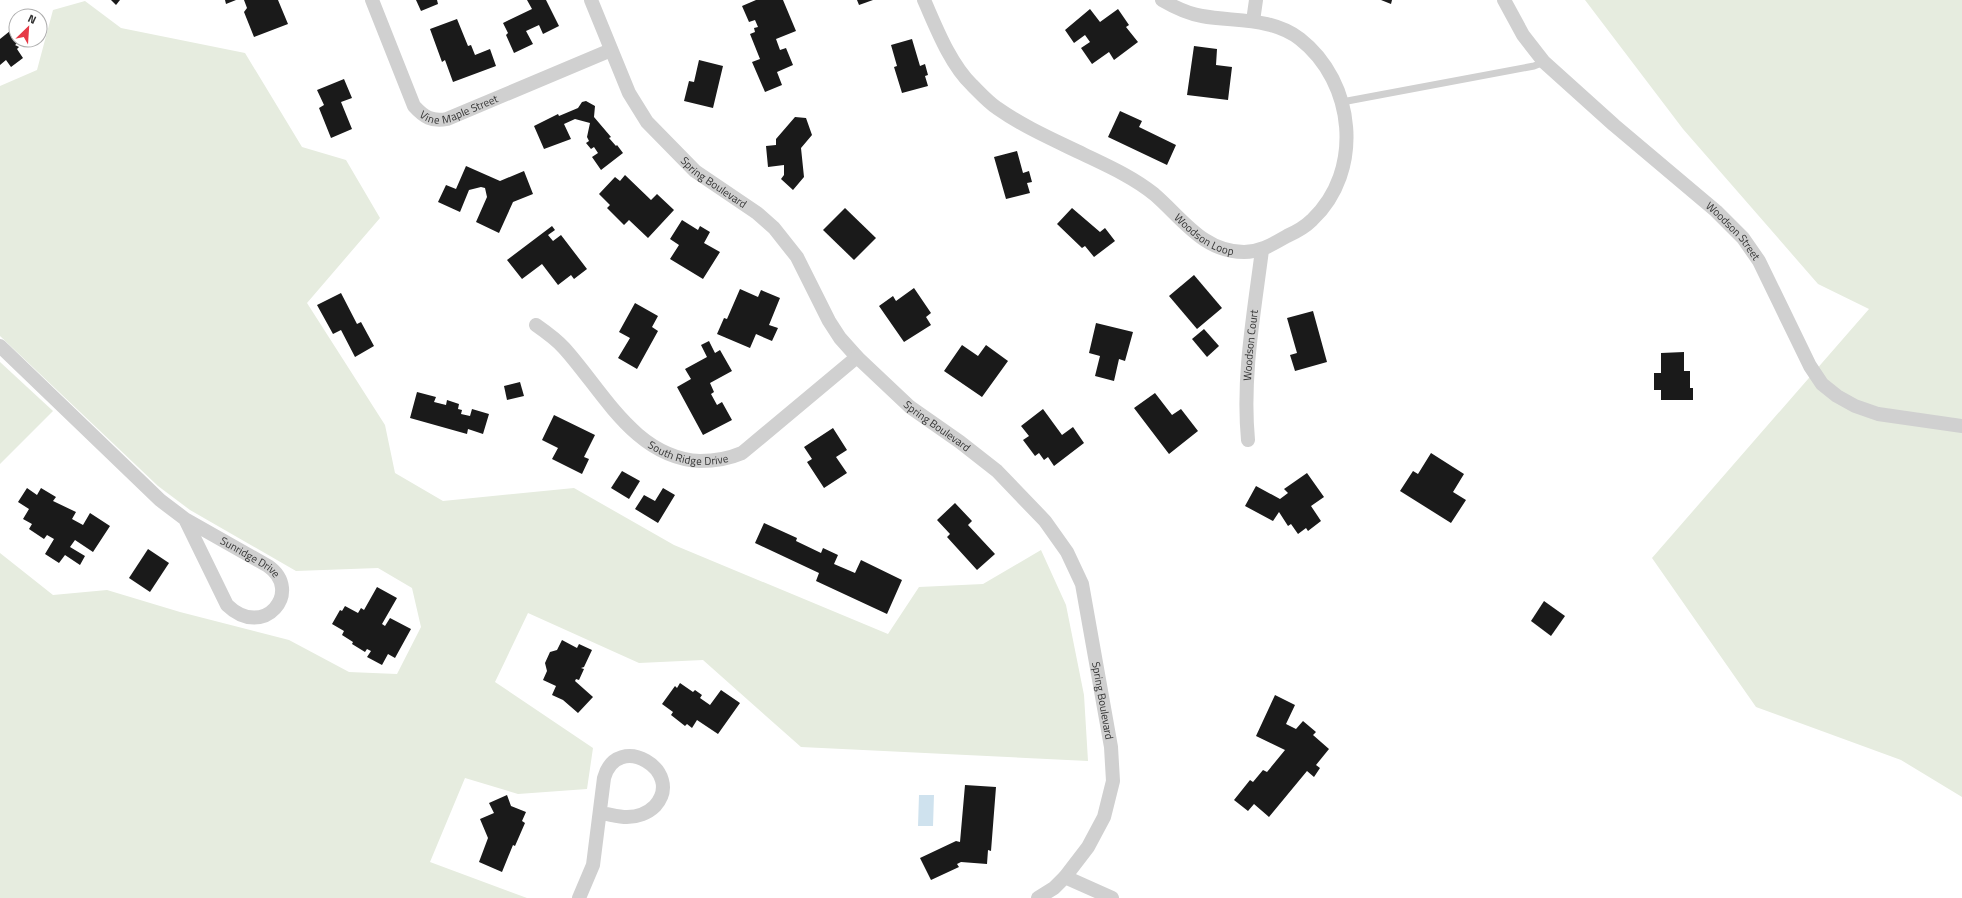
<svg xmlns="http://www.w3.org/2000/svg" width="1962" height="898" font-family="'Titillium Web',sans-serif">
  <rect width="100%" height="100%" fill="#fff"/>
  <g fill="#e6ecdf">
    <path d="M1585,0H1962V797L1901,760L1756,707L1652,558L1869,309L1818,284L1683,129Z"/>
    <path d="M85,1L121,28L245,53L302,147L346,160L380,218L307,303L385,425L395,473L443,501L574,488L674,545L888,634L919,587L983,584L1041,550L1066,605L1084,695L1088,761L801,747L703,660L639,663L528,613L495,682L593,748L587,789L518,794L465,778L430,862L527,898H0V553L53,595L107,590L180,612L289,640L349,672L397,674L421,627L412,588L378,568L296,571L190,510L158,486L0,336V86L37,70L53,10Z"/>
    <path d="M0,362L53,411L0,464Z"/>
  </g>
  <path fill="#cfe2ee" d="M919,795H934L933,826H918Z"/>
  <g fill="#1a1a1a">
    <path d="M111,0H120L116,5Z"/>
    <path d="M225,0H236L226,4Z"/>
    <path d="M244,0H278L288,24L254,37L244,12L247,8Z"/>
    <path d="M416,0H437L438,4L421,11Z"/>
    <path d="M527,0H546L559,26L543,34L539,25L526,31L533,44L514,53L506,35L508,33L503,23L532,9Z"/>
    <path d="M756,0H783L796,31L776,39L780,50L786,48L793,65L777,72L782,85L765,92L752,62L760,59L750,34L755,32L754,28L758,27L755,20L749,22L742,6Z"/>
    <path d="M857,0H873L859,5Z"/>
    <path d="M1381,0H1392L1391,4Z"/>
    <path d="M1090,9L1100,22L1118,9L1129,25L1126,27L1138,42L1114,60L1109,52L1092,64L1081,48L1090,42L1085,35L1074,43L1065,30Z"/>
    <path d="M457,19L468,46L471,45L475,55L490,49L496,66L453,82L445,60L442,62L430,29Z"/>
    <path d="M10,31L19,42L15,45L19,47L17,49L23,58L11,67L6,60L0,65V39Z"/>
    <path d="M912,39L920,66L925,64L928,75L925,76L928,86L902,93L894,67L897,66L891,45Z"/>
    <path d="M1194,46L1217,49L1216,65L1232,67L1228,100L1187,95Z"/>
    <path d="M699,60L723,66L713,108L684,101L689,81L694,82Z"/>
    <path d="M344,79L352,98L341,102L352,129L331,138L319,108L324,105L317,90Z"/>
    <path d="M586,101L595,106L594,117L611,137L609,138L616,146L617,145L623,153L601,170L592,157L598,153L594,147L591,149L586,143L589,141L587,137L590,123L575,119L564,124L571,139L544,149L534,126L558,114L559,116L578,108L582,102Z"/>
    <path d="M1120,111L1142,121L1139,127L1176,145L1167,165L1108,137Z"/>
    <path d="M795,117L806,118L812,135L801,148L804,177L793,190L781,179L784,175V165L768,167L766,146L776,145V139Z"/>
    <path d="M1017,151L1023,173L1029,171L1032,182L1027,183L1030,193L1006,199L994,157Z"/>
    <path d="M466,166L500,181L524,171L533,194L513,202L499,233L476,222L487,197L485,188L481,187L469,190L460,212L438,202L446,185L456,189Z"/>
    <path d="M625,175L651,200L657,194L674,210L648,238L629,220L624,225L607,208L610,205L599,194L615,177L620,181Z"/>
    <path d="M845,208L876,238L854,260L823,230Z"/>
    <path d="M1072,208L1100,232L1105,228L1115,241L1094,257L1085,246L1082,248L1057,224Z"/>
    <path d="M682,220L698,230L700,226L710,232L704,243L720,252L703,279L670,259L679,245L670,239Z"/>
    <path d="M552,226L555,230L548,235L553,241L561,235L587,269L574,279L571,275L558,285L542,264L522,279L507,260Z"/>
    <path d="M1194,275L1222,308L1197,329L1169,296Z"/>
    <path d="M914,288L931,313L926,317L931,325L904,342L879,306L893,296L896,301Z"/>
    <path d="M740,289L758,297L761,290L780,298L769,325L778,328L772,341L756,334L750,348L717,334L724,318L727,319Z"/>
    <path d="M341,293L357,324L361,322L374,346L355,357L341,330L333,334L317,305Z"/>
    <path d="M635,303L658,316L652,327L658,331L637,369L618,358L630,338L619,332Z"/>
    <path d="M1313,311L1327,362L1295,371L1290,355L1297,353L1287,318Z"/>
    <path d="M1096,323L1133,332L1125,361L1119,359L1114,381L1095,376L1100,356L1089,353Z"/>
    <path d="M1204,329L1219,346L1207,357L1192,339Z"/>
    <path d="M709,341L715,353L720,350L732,371L710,383L714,392L711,394L717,405L722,402L732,420L703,435L677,387L691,379L685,369L707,357L701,345Z"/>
    <path d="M962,345L978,356L986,345L1008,361L982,397L944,371Z"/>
    <path d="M1684,352V371H1690V388H1693V400H1661V390H1654V373H1661V353Z"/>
    <path d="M520,382L524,396L507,400L504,386Z"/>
    <path d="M417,392L436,397L434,402L446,405L447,400L459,404L458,409L462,410L461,414L470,416L472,409L489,414L483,434L468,429L467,434L410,418Z"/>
    <path d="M1155,393L1172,415L1181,409L1198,431L1169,454L1134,408Z"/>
    <path d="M1043,409L1062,435L1073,427L1084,443L1054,466L1048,457L1044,460L1039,453L1035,456L1023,440L1029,436L1021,426Z"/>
    <path d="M554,415L595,435L584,457L589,459L582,474L552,459L558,448L542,440Z"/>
    <path d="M833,428L847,450L836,457L847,473L824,488L807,462L812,459L804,447Z"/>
    <path d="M1431,453L1464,474L1453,492L1466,500L1451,523L1400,491L1413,471L1418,474Z"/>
    <path d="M622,471L640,481L629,499L611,488Z"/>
    <path d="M1307,473L1324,497L1311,506L1321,521L1308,531L1306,528L1298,534L1291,524L1288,526L1279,512L1273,521L1245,506L1256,486L1280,499L1288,493L1284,489Z"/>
    <path d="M27,488L37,495L41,488L56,497L53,501L76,512L72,519L83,525L90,513L110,526L93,552L75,540L70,547L85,556L80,565L65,555L59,563L45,554L54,539L47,535L44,539L29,529L32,524L23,519L29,509L18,502Z"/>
    <path d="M663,488L675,495L658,523L635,509L644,495L655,501Z"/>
    <path d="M955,503L972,521L968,525L995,554L977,570L947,537L950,534L937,520Z"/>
    <path d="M764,523L797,538L796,541L821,553L823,548L838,555L834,564L855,573L861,560L902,580L887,614L816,581L819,573L755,543Z"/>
    <path d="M148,549L169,563L150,592L129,578Z"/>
    <path d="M377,587L397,598L382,624L385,626L390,618L411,629L395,658L388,654L382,665L367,657L371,651L367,649L365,652L352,644L353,642L342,635L344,631L332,624L340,610L342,611L345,606L358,613L361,608L364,610Z"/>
    <path d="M1544,601L1565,616L1551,636L1531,621Z"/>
    <path d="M562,640L577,648L579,644L592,650L584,667L581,668L584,669L579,680L576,679L575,681L593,697L578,713L563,700L552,695L556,686L543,680L547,671L545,663L550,652L557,650Z"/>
    <path d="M680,683L693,692L695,690L702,695L700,698L710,705L721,690L740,703L718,734L697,720L692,728L687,724L685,726L671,715L673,712L662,704L675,686L677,688Z"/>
    <path d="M1275,695L1295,705L1286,724L1296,729L1303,721L1316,732L1313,735L1329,749L1316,765L1320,768L1314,777L1307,771L1269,817L1254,804L1248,811L1234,800L1250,780L1253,782L1263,770L1267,772L1285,750L1256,736Z"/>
    <path d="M965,785L996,787L991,851L988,850L987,864L961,862L957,864L959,867L931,880L920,858L956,841L960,842Z"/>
    <path d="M507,795L511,806L526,812L522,821L525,823L515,846L513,845L502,872L479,862L488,838L480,819L494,813L489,803Z"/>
  </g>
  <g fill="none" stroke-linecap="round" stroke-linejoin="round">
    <path stroke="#d0d0d0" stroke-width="7" d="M1342,102L1534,66L1544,62"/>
    <g stroke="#d0d0d0" stroke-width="14">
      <path id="s1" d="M372,0L414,106C424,117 432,122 447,119L611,50"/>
      <path id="s2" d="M591,0L629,93L647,122L695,171L757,213L774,228L797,257L829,321L840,338L857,357L910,407L960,442L997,471L1045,521L1067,552L1082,584L1111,747L1113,781L1104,817L1088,847L1065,877L1054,888L1038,898"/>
      <path id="s3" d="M924,0C936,27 950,64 972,85C980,93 988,102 997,108C1024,127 1054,140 1083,154C1108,166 1133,177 1154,194C1182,218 1203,252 1244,252C1261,252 1273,244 1287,236C1296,232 1305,227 1312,220C1364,171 1355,82 1300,39C1271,17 1235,22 1202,16C1189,14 1174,7 1162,0"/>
      <path id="s4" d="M1504,0L1523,35L1544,62L1614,125L1716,211L1743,238L1759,261L1810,366L1822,384L1837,396L1855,406L1878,414L1962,426"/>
      <path d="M1253,21L1256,0"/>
      <path id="s5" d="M536,325C546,332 556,339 564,348C603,391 635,458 700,461C715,461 728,459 742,453L857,357"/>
      <path id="s6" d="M0,346L160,500L185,519L268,566C304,591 264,641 227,605L185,519"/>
      <path id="s7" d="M1248,440C1242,377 1254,313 1262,250"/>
      <path d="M1065,877L1112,898"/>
      <path d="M579,898L593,865L604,778C617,730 686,771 655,806C648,813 637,817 627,817C618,817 609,814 600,813"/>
    </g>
  </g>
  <g text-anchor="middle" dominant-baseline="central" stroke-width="4" stroke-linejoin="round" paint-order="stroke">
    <g font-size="11" fill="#333" stroke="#fff">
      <text stroke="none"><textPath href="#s1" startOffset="165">Vine Maple Street</textPath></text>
      <text stroke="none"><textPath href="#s2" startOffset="225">Spring Boulevard</textPath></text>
      <text stroke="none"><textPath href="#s3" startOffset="377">Woodson Loop</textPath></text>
      <text stroke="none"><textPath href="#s4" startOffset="328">Woodson Street</textPath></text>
      <text stroke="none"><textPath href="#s7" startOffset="95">Woodson Court</textPath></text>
      <text stroke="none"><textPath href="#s2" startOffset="561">Spring Boulevard</textPath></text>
      <text stroke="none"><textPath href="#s5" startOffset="206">South Ridge Drive</textPath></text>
      <text stroke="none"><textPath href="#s6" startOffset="329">Sunridge Drive</textPath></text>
      <text stroke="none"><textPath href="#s2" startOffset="897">Spring Boulevard</textPath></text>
    </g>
  </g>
  <g transform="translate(28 28) rotate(25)"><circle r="19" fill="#ffffff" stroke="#adadad"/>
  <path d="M0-3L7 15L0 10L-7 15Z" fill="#e63946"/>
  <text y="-6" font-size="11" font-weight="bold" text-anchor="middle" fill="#333333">N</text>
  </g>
</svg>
